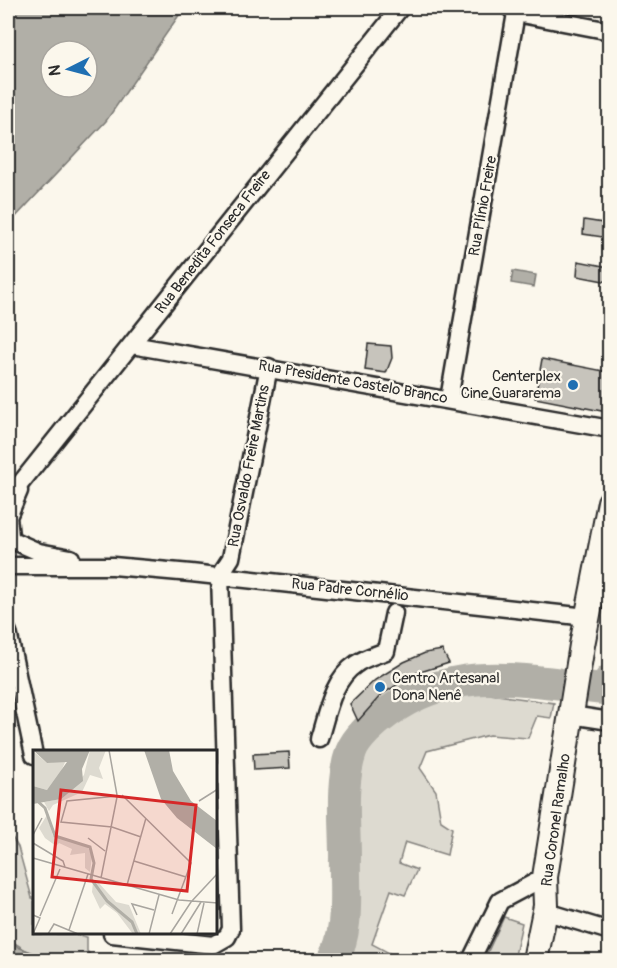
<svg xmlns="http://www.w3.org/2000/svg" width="617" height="968" font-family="Pangolin,sans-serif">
  <rect width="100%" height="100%" fill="#fbf7ec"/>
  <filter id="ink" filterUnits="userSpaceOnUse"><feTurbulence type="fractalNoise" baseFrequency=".0167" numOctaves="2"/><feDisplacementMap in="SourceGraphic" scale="12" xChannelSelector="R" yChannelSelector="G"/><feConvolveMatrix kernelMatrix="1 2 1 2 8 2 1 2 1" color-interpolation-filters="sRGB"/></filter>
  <g filter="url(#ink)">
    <g fill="#dddad0" stroke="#84827e" stroke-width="1.5">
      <path d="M482,693L554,703L551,718L537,716L528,738L489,735L427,751L420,768L436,791L441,821L452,828L447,855L405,842L399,863L417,870L405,895L391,890L372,944L397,957L396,960H346C360,928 357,890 355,856C354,837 351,785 357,769C377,713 429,699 482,693Z"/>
      <path d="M8,831L18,847L32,898H34V934H74L87,937V951L94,960C62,960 32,961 8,937Z"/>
      <path d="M504,917L522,923L514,960H484Z"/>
    </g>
    <g fill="#b1afa7" stroke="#7b7a75" stroke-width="1.5" fill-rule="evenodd">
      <path d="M8,8H184L106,121L8,225ZM51,51H87V87H51Z"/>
      <path d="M513,271L536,275L534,287L511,283Z"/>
      <path d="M8,937L18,947L52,960H8Z"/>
    </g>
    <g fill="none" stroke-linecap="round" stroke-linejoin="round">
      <path stroke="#b1afa7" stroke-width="32" d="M333,960C350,931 344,889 345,857C345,824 340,784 351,752C356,738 375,721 388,712C457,662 525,681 604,689L610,680"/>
    </g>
    <g fill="#c7c4bc" stroke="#2b2b2b" stroke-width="1.5">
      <path d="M584,220L609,224V238L583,234Z"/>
      <path d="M578,261L609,267V282L577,276Z"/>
      <path d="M368,344L391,346L392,358L386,373L365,370Z"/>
      <path d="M542,359L609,372L607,412L535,398Z"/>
      <path d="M442,650L449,663L414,674L381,695L358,721L350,704L375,680L404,662L425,653Z"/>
      <path d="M289,752L290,768L254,770L253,754Z"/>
    </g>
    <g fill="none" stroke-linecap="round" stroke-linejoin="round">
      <g stroke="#2b2b2b" stroke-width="21">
        <g id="street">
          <path d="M510,8L516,13L610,31"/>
          <path d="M132,345L610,429"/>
          <path d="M449,399L516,13"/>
          <path d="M8,499L400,8"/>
          <path d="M10,536L8,517L19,491"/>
          <path d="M14,541L39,552L71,558"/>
          <path d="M8,566H113L191,573L587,617"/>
          <path d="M8,632L34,755"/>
          <path d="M571,715L610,721"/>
          <path d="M319,739C327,714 332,680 356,664C364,658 376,655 386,651L394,613"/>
          <path d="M557,915L610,931"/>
          <path d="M112,934L213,945L227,937L231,929L220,575L231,558L269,367"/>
          <path d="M471,960L500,901L545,877"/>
        </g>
      </g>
      <g stroke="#2b2b2b" stroke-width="28">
        <path id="secondary" d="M535,960L546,906L545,877L582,645L610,502"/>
      </g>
      <use href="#street" stroke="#fbf7ec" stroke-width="16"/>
      <use href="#secondary" stroke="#fbf7ec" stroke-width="24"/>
    </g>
  </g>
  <g fill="#1f6fb2" stroke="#fbf7ec" stroke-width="2">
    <circle cx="573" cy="385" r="6"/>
    <circle cx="380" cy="687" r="6"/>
  </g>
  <g text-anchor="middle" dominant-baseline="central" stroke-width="4.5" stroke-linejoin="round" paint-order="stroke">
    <g font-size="15" fill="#2b2b2b" stroke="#fbf7ec">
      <text transform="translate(483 206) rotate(-80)">Rua Plínio Freire</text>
      <text transform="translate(213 242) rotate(-52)">Rua Benedita Fonseca Freire</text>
      <text transform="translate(353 382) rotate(10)">Rua Presidente Castelo Branco</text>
      <text transform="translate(249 466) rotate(-79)">Rua Osvaldo Freire Martins</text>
      <text transform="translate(350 590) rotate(6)">Rua Padre Cornélio</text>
      <text transform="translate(556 820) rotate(-82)">Rua Coronel Ramalho</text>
    </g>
    <g font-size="15" fill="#2b2b2b" stroke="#fbf7ec" text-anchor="end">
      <text x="561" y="376">Centerplex<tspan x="561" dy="17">Cine Guararema</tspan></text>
      <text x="392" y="678" text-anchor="start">Centro Artesanal<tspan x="392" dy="17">Dona Nenê</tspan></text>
    </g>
  </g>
  <g transform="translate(33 750)">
    <rect width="184" height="184" fill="#fbf7ec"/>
    <path d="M57,0H73L66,18L70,29L57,25L49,42L20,55L16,61L11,52L27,49L51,25ZM0,1L14,13L33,10L23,33L14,40L0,36ZM14,65L20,86L55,97L59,107L57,122L52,118V103L37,105L39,99L26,93L23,96L12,88L6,78ZM64,131L83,152L96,155L108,184H100L84,163L72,154L67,159L59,142L60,132Z" fill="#dddad0"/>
    <path d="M0,0H57L49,19L50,31L28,49L0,54V36L14,40L34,12L14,13ZM111,0H136L140,21L158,51L184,71V99L144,68L128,49Z" fill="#b1afa7"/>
    <path fill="none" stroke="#b1afa7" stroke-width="3" d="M0,47L12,58L22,86L57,97L61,113L58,129L74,151L99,172L104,184"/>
    <path fill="none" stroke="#a8a59f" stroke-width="1.5" d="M76,0L84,45M89,45L158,113L139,164M84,46L34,51L28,72L79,77L108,87M166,51L185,39M0,85L9,68M55,88L72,101M0,93L30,111L32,117M0,108L146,150L185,153M101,111L153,127M68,128L84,47M94,135L113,68M0,165L7,168L0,184M104,165L99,154L121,160M7,166L27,119M36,180L55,124M15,184L21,174L45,184M116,184L126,145M137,184L158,152L185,123M148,184L168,152M164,184L171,153"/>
    <path fill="#d62828" fill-opacity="0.15" stroke="#d62828" stroke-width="3" d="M28,40L163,55L154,141L19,127Z"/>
    <rect width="184" height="184" fill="none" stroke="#2b2b2b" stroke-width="3"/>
  </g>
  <rect width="617" height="968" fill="none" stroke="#fbf7ec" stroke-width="30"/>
  <rect x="15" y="15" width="587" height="938" fill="none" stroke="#2b2b2b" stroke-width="2" filter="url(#ink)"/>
  <g transform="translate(69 69) rotate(264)"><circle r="28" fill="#fbf7ec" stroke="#a8a59f" stroke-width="1.5"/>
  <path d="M0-4.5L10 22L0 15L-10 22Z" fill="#1f6fb2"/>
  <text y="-9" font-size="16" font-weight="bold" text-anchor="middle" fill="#2b2b2b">N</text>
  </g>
</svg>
